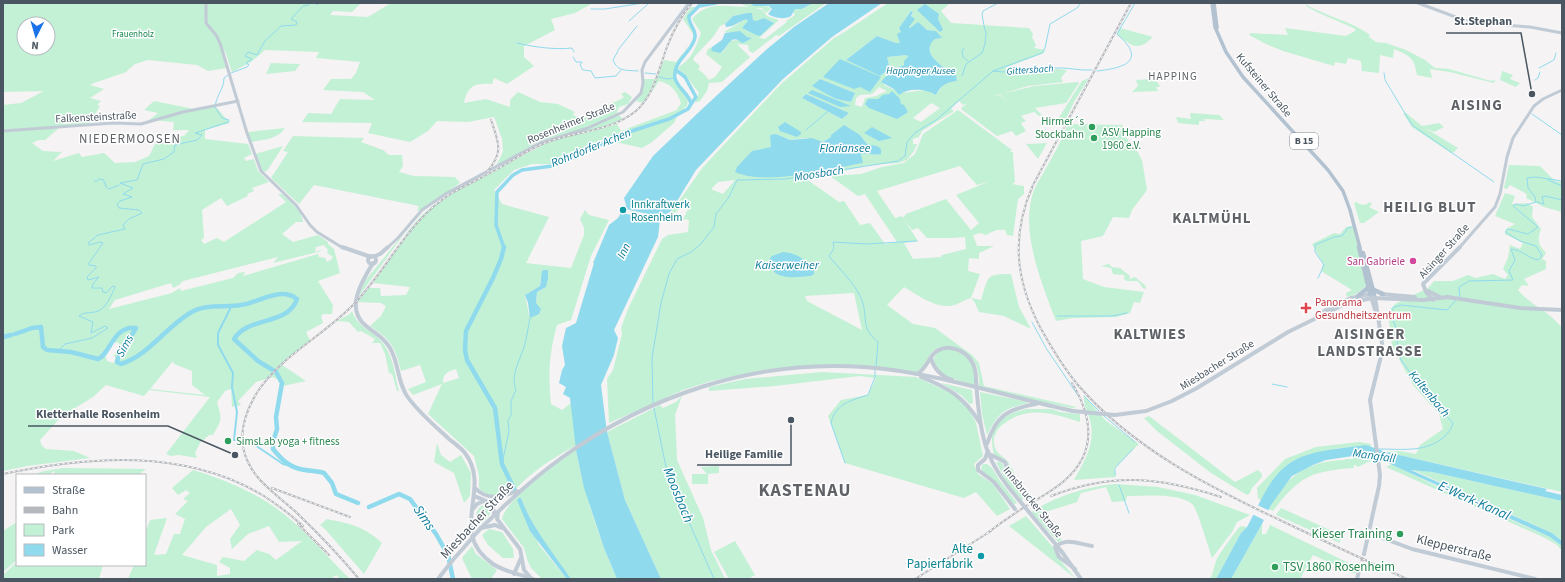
<svg xmlns="http://www.w3.org/2000/svg" width="1565" height="582" font-family="'Source Sans 3',sans-serif">
  <rect width="100%" height="100%" fill="#f5f3f3"/>
  <g fill="#c3f1d5" fill-rule="evenodd">
    <path d="M3,3H367H361L352,12L333,11L330,15L368,17L391,3H593L575,13L551,19L555,30L524,46V57L534,66L507,84L494,78L492,84C475,83 468,85 464,103L486,99L510,107V100L518,92L540,102L558,104L575,112L573,115C587,122 595,110 607,105C613,102 619,101 624,97L621,94L625,92L632,97L628,104L619,107L617,112L618,114L587,127L538,142L496,166L503,152L502,139L494,117L468,122L437,121L428,131L410,142L368,133L372,123L302,122L308,113L331,114L340,99L375,100L363,92L323,90L331,79H351L356,73L360,62L316,58L319,52L265,50L251,62L232,72L225,51L222,53L226,68L208,71L197,65L148,60L135,64L126,72L94,83L90,85L104,89L90,98L101,101L97,105L100,106L89,124L3,130V105L21,103L44,91L3,92ZM24,24H48V48H24Z"/>
    <path d="M739,3L769,7L771,9L766,13L762,8H756L763,10L767,16L779,20L759,38L765,39L787,22L786,21L795,15L793,12L795,9H803L812,3H826L779,36L776,35L753,53L749,51L748,45L737,44L750,57L722,82L709,83L707,91L699,102H695L699,93L690,81L678,68C680,65 682,65 685,62C693,56 698,42 701,33L692,19C708,0 727,7 749,7ZM747,13H752L753,20L756,21V35L742,28L749,21L746,19L724,32C735,34 737,29 747,37L751,38L730,41L723,52L712,51V47L708,49L706,54L722,67L715,77L709,80L704,74L698,69L700,66L693,60L695,56L713,37L720,26L725,24L733,16Z"/>
    <path d="M888,3H950L941,11L951,23L1029,28L1033,34L1032,37L1036,45L1034,48L1045,50L1044,53L1005,68L1010,73L1058,69L1067,70L1061,78L1063,82L1028,86L963,105L959,101L951,109L954,111L922,131L919,137L913,139V144H917L914,151L907,160L898,163L870,165L806,179L839,202L844,201L860,225L870,223L885,244L897,242L865,194L858,196L830,176L861,174L882,167L904,163L915,154L923,134L958,110L1012,150L1010,152H1013V155L1015,182L1012,184L1024,186V194L1018,199L1013,236L1007,235L1005,230C997,229 993,231 986,235L981,233L973,235L977,246H994L979,253V259L969,258L968,271L980,274L971,298L981,300C989,276 985,274 1011,274L1019,307L1031,329L1004,316L979,312L975,303L971,298C962,300 956,307 947,306C932,306 916,294 904,287L887,305L913,324L935,328L972,355L979,363L984,386L1077,407L1072,408L1014,396L979,387C980,365 974,356 954,348C948,346 942,346 936,349C927,355 925,367 916,373L881,368H781L763,370L711,381L683,390L609,423L607,379L613,370L622,334L621,328L628,309L662,239L668,235L688,232L689,220L683,219L691,203L683,202V206L671,216L669,215L703,167L781,84L834,38L843,33ZM911,11L913,12L909,27L936,31L941,38L935,39L930,43C930,46 929,49 930,52C932,60 949,72 956,75L957,81C947,82 940,86 936,95L926,90L902,93L884,85L892,70L904,65L908,57L907,55L887,57L889,65L887,71L880,76L846,60L877,36L896,43H901V32L899,28ZM820,79L855,93L851,102L836,99L813,86ZM879,87L887,91L876,96L865,98L862,107L855,105L856,98L860,95L872,94ZM891,93L900,99L901,104L868,99H878ZM806,94L849,113L842,119L802,98ZM931,103L940,108L921,122L913,118ZM776,134L790,140L806,138L823,142L831,137L860,135L867,144L877,147V155L868,152L861,154L862,163C825,169 786,180 748,175L758,149H766L771,147ZM960,166L977,185L988,182L956,195L979,223L971,230L946,199L906,214L903,218L912,230L918,228L927,238H952L965,237L966,249L942,255L941,257L913,259L904,243L918,241L903,218L902,216L895,218L877,191ZM735,180L723,194L711,189L718,182ZM854,293L862,330L807,301L805,296Z"/>
    <path d="M1305,4C1325,16 1349,20 1370,35L1369,37L1376,42L1386,43L1406,50L1425,60L1435,68L1449,69L1491,81L1495,80L1494,83L1450,72L1430,69L1432,78L1417,75C1414,57 1410,56 1394,49L1393,58L1380,55L1379,73L1362,71L1361,61L1348,58L1346,64L1335,62L1334,66L1283,51L1266,44L1249,35L1251,33C1263,34 1275,34 1288,35L1285,28L1346,36L1355,31V29C1345,23 1307,10 1305,4Z"/>
    <path d="M691,7H696C682,19 690,20 693,34C687,49 677,61 673,75L679,87L688,99L687,106L678,114L674,123L652,142L642,148L615,142L620,134L609,137L583,148L564,161L553,164H532L514,170L494,190L502,204L549,217L526,263L571,268L584,235V228L580,219L585,210L589,215L609,220L591,256L571,320L557,325C549,354 548,374 551,404L562,410L571,403L576,445C561,454 545,463 532,474C521,482 512,497 496,497C490,497 484,492 479,489V476L474,456L428,414L442,384L413,395L408,389L426,382L420,365L401,371C395,346 391,340 370,326L381,316L386,306L381,303L357,302L369,288H380L381,296L406,295L410,287L373,283L409,230L421,216L435,204L452,193L545,144C568,135 593,133 617,124L621,131L677,110L681,103C677,91 671,84 659,81L651,93L664,60L676,62L686,49L693,34L683,19ZM540,278L546,287L537,292L536,303L539,314L529,315L525,295L540,286ZM456,369L459,378L443,383C443,373 447,372 456,369Z"/>
    <path d="M1120,28L1153,37C1137,52 1133,46 1117,35Z"/>
    <path d="M271,63L300,64L295,71L266,74Z"/>
    <path d="M1502,71L1513,75L1510,79L1520,83L1516,87L1500,80Z"/>
    <path d="M1089,78L1075,100L1065,121L1058,119L1082,81Z"/>
    <path d="M644,79H655L648,96L643,103L636,101L641,94Z"/>
    <path d="M1156,79L1160,87H1156L1158,91L1132,92L1138,86L1136,80Z"/>
    <path d="M1078,82L1079,83L1066,103L1035,108L1042,115L1039,116L1034,112L1021,116L1026,121L1021,123L1026,131L1016,136L1012,131L997,136L961,109C966,101 990,97 1000,95L1008,103L1000,94L1035,86Z"/>
    <path d="M154,101L194,109L215,106L230,123L205,130V139L248,144L252,154L244,158L246,161L254,159L258,171L269,182L252,188L254,191L247,194L248,196L227,206L221,198L202,210L204,238L201,240L204,244L217,238L224,242L286,202L278,194H282C289,200 303,212 303,222H296L282,234L293,242L318,235L328,242V244L334,249L340,273L318,281L333,305L332,314H323L321,316L323,323L306,332L310,340L278,367L282,365L306,381L283,386L277,379L273,377L256,382L238,401L241,405L232,407L231,389L225,391L217,402C222,420 222,419 213,435H209L200,443L195,453L197,458L179,455L171,456L166,454L210,397L149,390L144,396L106,385L93,397L62,416L40,440L42,446L46,449L74,451L90,458L27,466L3,471V132L59,128L45,140H39L32,143L43,151L62,152L53,161L79,153L82,157L104,153L115,163L135,162L149,156L156,142L173,141L175,137L184,136L189,130H173L174,122L149,120L158,113L144,110ZM324,245L328,250L327,253L333,257L331,260L327,262L325,258L319,257L318,254L243,276L245,272L238,273L233,278L181,291L180,288L172,293L109,309L115,300L171,283L173,288L179,285L183,281L278,257L273,263L318,252L324,249L315,252L316,247ZM113,342L119,343L120,346L118,351L114,355L116,360L113,363L107,361L105,354ZM173,361L174,364L192,371V385L205,395L150,389Z"/>
    <path d="M1190,113L1219,115L1224,120L1204,119L1205,121H1199V125L1178,123L1176,117L1191,119Z"/>
    <path d="M1403,113H1406L1422,126L1439,123L1444,127L1434,132L1425,128L1458,148L1454,152L1451,153L1412,127Z"/>
    <path d="M619,115L623,119L601,128L560,137Z"/>
    <path d="M1068,124L1123,125V134L1137,151L1142,160L1147,190L1132,210L1129,218L1113,217L1103,236L1081,241L1083,279L1104,287L1144,292L1140,303L1134,302L1130,313L1116,317L1073,318L1056,321C1042,284 1020,232 1033,193C1036,184 1042,176 1046,168C1054,154 1062,140 1068,124Z"/>
    <path d="M285,128C278,139 263,140 251,142L248,132Z"/>
    <path d="M293,136L364,138L361,142L383,150L389,155H402L403,166L399,172L414,176L455,177L460,183L421,210L417,211L419,206L314,185L299,204L271,178L288,152L283,151Z"/>
    <path d="M1047,143L1038,159L1026,144Z"/>
    <path d="M283,146L267,171L263,172L255,154Z"/>
    <path d="M1509,165L1540,166L1555,181L1562,182V212L1544,207L1526,198L1527,195L1525,193L1510,185L1507,189L1504,188Z"/>
    <path d="M1505,193L1515,196L1512,204L1527,203L1533,207L1532,217L1541,229C1537,240 1538,244 1546,253L1542,259L1546,261V269L1524,279L1529,286L1522,285L1518,290C1530,305 1550,312 1562,328V492L1386,452L1400,451L1416,454L1420,445L1443,429L1439,414L1413,385L1392,346L1388,312L1395,304L1428,288L1434,281H1453L1468,275L1476,278L1493,274L1505,279L1508,275L1503,269L1508,258L1510,245L1520,249L1523,243L1505,234L1506,229L1515,224L1495,216Z"/>
    <path d="M1357,202L1359,204L1365,205L1370,202L1372,204L1369,207L1379,212L1364,223H1360L1354,203Z"/>
    <path d="M1353,226L1366,286L1356,294L1347,297L1346,293L1352,290L1321,271L1323,264L1312,244L1334,233L1340,234L1346,227Z"/>
    <path d="M409,227L357,299L365,281Z"/>
    <path d="M1109,264L1112,267L1120,268L1130,276L1129,279L1135,277L1146,286L1145,289L1143,288L1138,281H1127L1123,278L1125,277L1124,275L1113,274L1111,268L1101,266Z"/>
    <path d="M352,311C358,327 368,328 379,339C394,354 394,372 399,391H397L392,374L389,373L385,354L380,343H372L375,339L361,331L358,332L349,322L337,321L350,314Z"/>
    <path d="M941,350H954L967,357L974,369V386L951,378L937,370C933,360 932,357 941,350Z"/>
    <path d="M822,372L916,377L949,392L960,400L969,409L976,423L983,456L974,464L978,474L993,484L1010,509L997,516L976,492L964,498L845,463L828,416L841,400L868,395L876,378L859,376L775,386L709,391V387L745,379Z"/>
    <path d="M941,383L972,390L973,403L970,404L961,395Z"/>
    <path d="M980,392L1027,402L1028,403C1002,410 1000,411 987,435L982,414Z"/>
    <path d="M682,396L675,415L677,460L703,518L711,550L725,579H661L625,500L607,432L660,405L663,408L676,402Z"/>
    <path d="M1084,396L1106,421L1139,444L1114,468L1116,477L1074,480C1085,461 1096,442 1090,420C1088,413 1083,404 1084,396Z"/>
    <path d="M1027,409H1052L1060,412L1080,414V422C1055,414 1028,405 1005,423C998,427 993,435 994,444C996,455 1003,455 1008,462C1012,467 1014,473 1017,479L1014,478L1006,461L994,455C987,426 999,415 1027,409Z"/>
    <path d="M1149,416L1235,482L1258,470L1262,474V477L1252,488L1250,493L1247,495L1211,473L1157,431L1144,418Z"/>
    <path d="M1359,442L1371,444V446L1339,448L1322,452L1271,484L1262,501L1258,498L1257,488L1285,459L1316,447Z"/>
    <path d="M437,443L441,455L450,462L461,455L471,473L470,496L464,503L454,473L434,462Z"/>
    <path d="M576,450C585,496 598,536 617,579H571C553,553 532,528 521,498H519L539,545L567,579H542L531,568L528,562L524,548L502,519C506,499 558,462 576,450Z"/>
    <path d="M1353,456L1373,460L1374,461L1368,462L1358,467L1356,465H1354V468C1310,471 1299,477 1273,511L1269,509C1286,476 1307,461 1345,460V459H1353Z"/>
    <path d="M996,462H1000L1003,464L1005,472L1011,481L1025,497L1022,500L1007,483Z"/>
    <path d="M983,464H987L992,468L1000,481L1017,503L1014,504L984,474L981,468Z"/>
    <path d="M1392,464L1452,494L1550,537L1562,546V551L1557,545L1545,538L1386,467Z"/>
    <path d="M719,466V473L708,474V484H692V474H707L701,467Z"/>
    <path d="M63,468L146,469L138,475H54L55,471L47,475H33L44,471Z"/>
    <path d="M1411,469L1432,472L1562,501V541L1552,533Z"/>
    <path d="M193,470C226,480 257,493 284,514C308,533 328,558 350,579H340L336,575L331,579H128L134,565H145V534L150,520L167,518L154,555L166,554L174,534H180L185,519L175,514L188,501L183,499L190,493L186,490L178,495L172,488ZM231,509L240,525L230,539L232,549L248,534L269,526L279,542L302,541L276,560L269,554L257,550L244,561L223,557L219,562L230,568V574L217,576V565L182,555L206,527Z"/>
    <path d="M1115,484L1158,487L1195,495L1250,515L1237,522L1232,532L1212,558C1209,549 1197,509 1193,505C1181,492 1143,496 1127,496L1126,501L1112,502L1106,487L1081,493L1077,502L1042,513L1050,527L1062,540L1058,542L1031,512C1057,496 1085,487 1115,484Z"/>
    <path d="M485,504L491,505C493,513 487,518 482,523L478,522L476,513L480,507Z"/>
    <path d="M1281,508L1341,535L1340,543L1276,515Z"/>
    <path d="M1026,516L1058,553L1060,560L1075,578L1009,526Z"/>
    <path d="M327,519C350,524 364,526 382,543L364,574L325,529L320,525Z"/>
    <path d="M17,522V560L3,572V531Z"/>
    <path d="M1262,524V534H1266L1270,525L1357,567L1355,574L1313,555L1300,579H1231Z"/>
    <path d="M1241,526L1247,527L1241,533L1216,579H1210C1213,573 1214,567 1216,561C1219,554 1236,530 1241,526Z"/>
    <path d="M489,529L502,532L513,549L514,558H503L488,545L482,535Z"/>
    <path d="M735,541L755,575L748,579H729L714,552Z"/>
    <path d="M472,546L476,554L497,570L491,579H472L462,558Z"/>
    <path d="M17,562V565H103L99,579H3V575Z"/>
  </g>
  <g fill="#90daee">
    <path d="M749,3H813L802,9H795L791,16C784,20 774,18 768,14L772,9L769,6H754Z"/>
    <path d="M829,3H882L832,37L783,79L696,170L671,211L662,217L625,209L626,205L624,198L653,156L700,111L767,49L794,27Z"/>
    <path d="M925,4L939,14L938,19L943,30L940,32L917,10Z"/>
    <path d="M911,11L913,12L911,16L915,19L909,27L910,28L918,22L927,30L936,31L942,38L935,39L931,43C930,46 929,49 930,52C932,60 949,72 956,75L957,81C948,82 940,85 936,95C926,89 909,87 899,95L894,89L881,82L892,70L904,65V61L908,57L907,55L887,57L889,65L887,71L880,76L846,60L877,36L896,43H900L897,34L901,32L899,28Z"/>
    <path d="M747,13H752L753,20L756,21L764,18L774,23L760,36L756,35L742,28L748,21L746,19L732,26L726,27L725,24L733,16Z"/>
    <path d="M740,31L747,37L752,38L743,43C741,43 740,41 738,40C729,36 726,51 720,53L711,51L712,47L722,40L725,33Z"/>
    <path d="M840,59L881,77L870,92L860,87L854,89L823,77Z"/>
    <path d="M820,79L855,93L851,102L836,99L812,86Z"/>
    <path d="M812,90L851,106L840,107L808,93Z"/>
    <path d="M892,91L900,99L901,104L904,105L908,112L897,119L869,108L865,104L868,99H878L883,95L889,94Z"/>
    <path d="M806,94L849,113L842,119L802,98Z"/>
    <path d="M785,122L801,132V134L797,137L780,131L778,127Z"/>
    <path d="M844,125L860,135L867,144L877,146L881,149V154C875,156 868,152 861,154L863,163C829,169 766,186 735,172L737,167L752,151L771,147L770,135L776,134L790,140L812,138L823,142L831,137V135Z"/>
    <path d="M872,127L892,138L879,141L864,133Z"/>
    <path d="M621,213L660,220L658,237L614,330L618,338L614,355L601,385L607,432L625,500L661,579H617L604,548L584,488L576,450L570,398L563,394L566,387L559,383L562,370L565,365L562,346L566,328L576,323L594,263H593L609,225L618,218Z"/>
    <path d="M783,252C796,253 805,259 814,269V274L811,276C796,277 771,282 769,260L772,256Z"/>
    <path d="M544,270H548V278L546,287L537,292L536,303L541,309L539,314L530,318L528,303L525,295L540,286L542,271Z"/>
    <path d="M1366,445L1386,452L1547,489L1545,491L1562,495V501L1432,472L1411,470L1552,533L1562,541V546L1550,537L1386,462L1353,456L1326,460L1313,465L1292,476L1271,505L1262,524L1231,579H1216L1241,533L1247,527C1258,507 1268,480 1286,466C1307,449 1341,449 1366,445Z"/>
    <path d="M519,498H521C532,528 553,552 571,579H567L530,531L517,500Z"/>
  </g>
  <path fill="#f5f3f3" d="M1257,505L1270,511L1266,521L1252,514Z"/>
  <g fill="none" stroke-linecap="round" stroke-linejoin="round">
    <g stroke="#90daee" stroke-width="1">
      <path d="M315,3L317,5L318,3"/>
      <path d="M698,3L699,6"/>
      <path d="M591,9H605L643,3"/>
      <path d="M629,21L649,3"/>
      <path d="M984,25L982,15L983,11L998,3"/>
      <path d="M984,26L986,33"/>
      <path d="M517,43C533,47 556,50 572,48L574,52"/>
      <path d="M964,48L962,51L963,57L968,61"/>
      <path d="M618,50L637,26"/>
      <path d="M618,51L613,60C618,72 626,70 638,71"/>
      <path d="M573,57L576,62H582L580,65L583,70L591,71L595,78L616,76L621,70"/>
      <path d="M1539,68L1554,60L1556,53"/>
      <path d="M993,71C1014,74 1034,70 1055,68C1067,67 1079,71 1092,70"/>
      <path d="M1097,71C1126,68 1147,60 1117,34L1135,3"/>
      <path d="M231,73L247,67L249,65L246,63L252,59L245,56L248,52L257,55L265,41L281,26L296,25L297,22L291,19L303,6L309,5L308,3"/>
      <path d="M645,73L656,74"/>
      <path d="M1384,73L1385,79"/>
      <path d="M962,76L966,64L982,53L985,44L986,34"/>
      <path d="M659,77L667,79L675,78"/>
      <path d="M1385,80L1412,125L1494,182"/>
      <path d="M1535,80L1538,78L1540,72"/>
      <path d="M1532,114L1562,135"/>
      <path d="M806,130L827,112"/>
      <path d="M94,180L96,182L99,179L104,180V183L106,184L105,186L109,189L119,185"/>
      <path d="M1548,180L1562,186"/>
      <path d="M1537,202L1544,204L1542,197L1545,196L1562,200"/>
      <path d="M1318,278L1324,265L1315,252V245L1334,237L1342,236L1348,228L1352,227"/>
      <path d="M1460,298L1459,287L1469,281L1513,280L1509,271L1515,260L1511,249C1522,250 1528,258 1538,260L1542,256L1536,246L1520,241L1505,232L1508,229L1528,234L1538,227L1513,206L1516,204L1523,206L1536,202L1535,197L1528,188L1527,178L1536,177L1562,181"/>
      <path d="M1057,316H1112L1127,313"/>
      <path d="M1032,322L1046,348L1079,397"/>
      <path d="M58,351L65,344L92,338L108,328L105,326L91,333L93,322L79,316C84,312 89,313 95,312C106,310 111,296 115,287L113,286L106,293L103,292L102,288H92L93,284L99,277L88,280L87,277L96,268V266L89,265V263L103,243L100,242L89,245L88,243L98,235L125,229L123,225L129,219L142,213L139,210L119,208L117,204L120,201L132,197L123,194L133,188L120,183L137,180L143,164L164,159L174,152L175,145L197,140L202,135L195,133L228,122L229,120L222,118L215,107C216,96 224,89 224,78L228,75"/>
      <path d="M876,367L878,342C859,327 869,316 861,298C854,282 839,269 829,256L834,248L833,242L866,244L917,241"/>
      <path d="M1272,384L1287,387"/>
      <path d="M1084,396L1099,411"/>
      <path d="M653,403L652,358L661,303L669,274L677,259L691,252L700,245L714,227L716,214L729,197L737,180L785,179L898,161L905,156L907,142L916,132L936,120L993,71L1042,53L1045,48L1050,24L1077,8L1081,3"/>
      <path d="M654,408L667,472L714,579"/>
      <path d="M1104,416L1135,442"/>
      <path d="M1379,449C1402,449 1427,453 1445,436C1449,432 1452,428 1453,423L1425,393L1401,360L1397,346L1398,332L1390,314L1394,307L1401,305L1447,310L1456,300"/>
      <path d="M845,463L831,423C835,404 852,400 868,395L875,377V370"/>
      <path d="M502,464L509,431L508,421L511,415V401L516,390C510,376 520,360 524,347C527,337 528,327 530,318"/>
      <path d="M1115,475V468L1133,449"/>
      <path d="M1119,485L1129,513"/>
    </g>
    <path stroke="#90daee" stroke-width="2" d="M232,305L218,333V345L233,373L232,387L237,412L234,440L249,441L283,464L291,466"/>
    <g stroke="#90daee" stroke-width="3.5">
      <path d="M676,70L685,77L696,97L691,104"/>
      <path d="M504,248L496,225L497,192L513,175L522,170L552,166L567,161L578,153L604,143L613,137L669,119L688,109L691,104C689,93 677,88 675,78C672,61 693,52 695,37C696,29 688,24 689,16L699,6L716,3"/>
    </g>
    <g stroke="#90daee" stroke-width="4.5">
      <path d="M504,247L501,259L493,278L466,331L465,350L467,360L495,408L502,464L514,489"/>
      <path d="M15,334L32,328L41,327L43,347L47,350L71,352L98,359C110,355 113,325 136,328L118,358L117,362L121,364C149,355 165,328 190,313C206,303 224,308 241,305C255,303 268,294 283,294C288,294 293,296 297,299C288,326 248,316 234,339L258,361L276,372L282,383L276,417L277,429L273,442V449C282,460 290,468 305,470C311,471 317,471 324,473L332,483L336,494L358,503"/>
      <path d="M3,337L11,335"/>
      <path d="M369,507L399,494L410,499L436,534L448,555L453,579"/>
    </g>
    <path stroke="#caccce" stroke-width="4" stroke-dasharray="4 2" stroke-linecap="butt" d="M1360,567L1364,554"/>
    <g stroke="#c1cbd6" stroke-width="3">
      <path d="M206,3V23L216,35L220,43L247,133L261,171L296,205L310,225L317,232L343,248"/>
      <path d="M1418,3L1469,22L1530,27L1562,33"/>
      <path d="M3,131L113,123L141,124L183,112L238,101"/>
      <path d="M387,248L398,238L422,210L447,193L540,143L588,128L623,112L641,93L643,83L642,70L645,62L689,3"/>
      <path d="M1459,248L1495,207L1500,194L1507,157L1513,138L1534,106L1543,99L1562,90"/>
    </g>
    <g stroke="#c1cbd6" stroke-width="4">
      <path d="M342,247L371,257"/>
      <circle cx="372" cy="260" r="4"/>
      <path d="M375,256L380,254L388,247"/>
      <path d="M373,263C362,281 345,308 365,325C374,333 384,337 390,348C399,363 397,381 407,396C418,412 435,426 449,439C454,443 461,448 465,453C493,490 446,531 493,564C505,572 520,574 533,579"/>
      <path d="M1428,291L1440,297"/>
      <path d="M1381,294L1415,297"/>
      <path d="M1371,297L1379,322"/>
      <path d="M1447,297L1520,308L1562,310"/>
      <path d="M1433,300L1426,292L1423,284L1460,247"/>
      <path d="M1323,313L1324,311L1351,298L1371,294"/>
      <path d="M931,358C934,370 941,376 952,380"/>
      <path d="M917,374C927,369 928,357 937,351C949,343 966,351 972,362C975,367 976,374 976,380"/>
      <path d="M921,377C949,388 964,397 980,423"/>
      <path d="M977,394C981,441 987,464 1019,500"/>
      <path d="M1115,415L1146,411L1172,401L1197,388L1288,332L1345,304L1372,298L1423,300L1448,297"/>
      <path d="M987,444C996,416 1007,409 1036,404"/>
      <path d="M988,451L985,459L978,465V470L994,482L1015,509"/>
      <path d="M989,454L1005,462L1009,474L1029,499"/>
      <path d="M475,488C487,501 502,497 517,491"/>
      <path d="M474,496C483,500 494,502 494,513"/>
      <path d="M472,510L477,504L484,501"/>
      <path d="M498,512L497,519L520,549L524,570L530,577"/>
      <path d="M481,528L495,525L502,528"/>
      <path d="M480,529C506,504 531,480 560,459C648,395 756,359 864,367C935,372 1004,396 1073,411"/>
      <path d="M1369,533L1412,549L1535,579"/>
      <path d="M1062,552L1081,579"/>
      <path d="M1364,554L1379,486L1380,475L1370,400L1381,356L1382,343L1375,297"/>
      <path d="M1075,569L1059,557L1055,547C1067,537 1078,544 1092,546"/>
      <path d="M514,574L521,558"/>
      <path d="M438,579L452,561"/>
      <path d="M1357,579L1360,567"/>
    </g>
    <g stroke="#b3c2d1" stroke-width="3.5">
      <path d="M1212,3L1215,27L1226,52L1243,77L1328,170L1343,191L1350,210L1360,248"/>
      <path d="M1214,3L1217,28"/>
    </g>
    <g stroke="#b3c2d1" stroke-width="4.5">
      <path d="M1359,247L1370,294"/>
      <path d="M1363,253L1374,294"/>
      <path d="M1372,289L1383,294"/>
      <path d="M1358,296L1369,287"/>
    </g>
    <g stroke="#b5b8bd" stroke-width="2">
      <g id="rail">
        <path d="M1131,3L1033,185C1011,235 1015,279 1040,327C1051,347 1063,367 1078,385C1133,449 1211,488 1286,523C1326,542 1367,561 1407,579"/>
        <path d="M487,172C504,152 499,143 491,120"/>
        <path d="M3,474C89,456 185,448 264,496C278,505 291,515 303,526"/>
        <path d="M272,488L350,517"/>
        <path d="M1051,496C1112,472 1160,477 1221,497"/>
        <path d="M298,524L329,555"/>
        <path d="M986,534C999,524 1012,515 1026,506C1039,498 1053,491 1064,481C1097,453 1093,418 1072,383"/>
        <path d="M359,579C340,556 320,535 298,514C277,494 249,479 243,447C240,428 248,407 258,391C283,354 325,335 355,303C389,267 408,220 452,193C468,184 485,176 501,167C515,159 529,149 545,143C575,131 610,132 636,111C654,96 659,68 667,47C673,31 681,16 692,3"/>
        <path d="M915,579L991,531"/>
      </g>
    </g>
    <use href="#rail" stroke="#fff" stroke-width="1" stroke-dasharray="2.5" stroke-linecap="butt"/>
    <g stroke="#c1cbd6" stroke-width="4">
      <path d="M976,380L977,394"/>
      <path d="M1073,411L1115,415"/>
      <path d="M1019,500L1062,552"/>
      <path d="M452,561L480,529"/>
    </g>
  </g>
  <g fill="#2e9e5b" stroke="#fff" stroke-width="1.5">
    <circle cx="1092" cy="127" r="4"/>
    <circle cx="1094" cy="138" r="4"/>
    <circle cx="228" cy="441" r="4"/>
    <circle cx="1400" cy="534" r="4"/>
    <circle cx="1275" cy="567" r="4"/>
  </g>
  <g fill="#0f9aa8" stroke="#fff" stroke-width="1.5">
    <circle cx="623" cy="210" r="4"/>
    <circle cx="981" cy="556" r="4"/>
  </g>
  <circle fill="#d1479c" stroke="#fff" stroke-width="1.5" cx="1413" cy="261" r="4"/>
  <path fill="#e0444e" stroke="#fff" stroke-width="1.5" d="M1304 302h4v4h4v4h-4v4h-4v-4h-4v-4h4z"/>
  <g text-anchor="middle" dominant-baseline="central" stroke-width="3" stroke-linejoin="round" paint-order="stroke">
    <g font-size="9" fill="#17864f" stroke="#fff">
      <text x="133" y="34">Frauenholz</text>
    </g>
    <g font-size="10" font-style="italic" fill="#0c7c9b" stroke="#fff">
      <text transform="translate(1030 70) rotate(-4)">Gittersbach</text>
      <text x="921" y="71">Happinger Ausee</text>
    </g>
    <rect fill="#fff" stroke="#808990" stroke-width="1" x="1290" y="133" width="28" height="16" rx="3"/>
    <g font-size="10" font-weight="bold" fill="#4a5661">
      <text x="1304" y="141">B 15</text>
    </g>
    <g font-size="11" letter-spacing="1" fill="#5f6368" stroke="#fff">
      <text x="1173" y="76">HAPPING</text>
    </g>
    <g font-size="11" fill="#4a5661" stroke="#fff">
      <text transform="translate(1264 85) rotate(50)">Kufsteiner Straße</text>
      <text transform="translate(96 117) rotate(-3)">Falkensteinstraße</text>
      <text transform="translate(571 123) rotate(-22)">Rosenheimer Straße</text>
      <text transform="translate(1444 251) rotate(-48)">Aisinger Straße</text>
      <text transform="translate(1217 365) rotate(-32)">Miesbacher Straße</text>
      <text transform="translate(1033 502) rotate(51)">Innsbrucker Straße</text>
    </g>
    <g font-size="11" fill="#27864d" stroke="#fff" text-anchor="start">
      <text x="1084" y="121" text-anchor="end">Hirmer´s<tspan x="1084" dy="13">Stockbahn</tspan></text>
      <text x="1102" y="132">ASV Happing<tspan x="1102" dy="13">1960 e.V.</tspan></text>
      <text x="236" y="441">SimsLab yoga + fitness</text>
    </g>
    <g font-size="11" fill="#0d838f" stroke="#fff" text-anchor="start">
      <text x="631" y="204">Innkraftwerk<tspan x="631" dy="13">Rosenheim</tspan></text>
    </g>
    <g font-size="11" fill="#b23c85" stroke="#fff" text-anchor="end">
      <text x="1405" y="261">San Gabriele</text>
    </g>
    <g font-size="11" fill="#be3a42" stroke="#fff" text-anchor="start">
      <text x="1315" y="302">Panorama<tspan x="1315" dy="13">Gesundheitszentrum</tspan></text>
    </g>
    <g font-size="12" font-style="italic" fill="#0c7c9b" stroke="#fff">
      <text transform="translate(591 148) rotate(-22)">Rohrdorfer Achen</text>
      <text x="845" y="148">Floriansee</text>
      <text transform="translate(819 174) rotate(-9)">Moosbach</text>
      <text transform="translate(624 251) rotate(-64)">Inn</text>
      <text x="787" y="265">Kaiserweiher</text>
      <text transform="translate(125 346) rotate(-61)">Sims</text>
      <text transform="translate(1429 394) rotate(50)">Kaltenbach</text>
      <text transform="translate(1374 456) rotate(8)">Mangfall</text>
    </g>
    <g font-size="13" letter-spacing="1" fill="#5f6368" stroke="#fff">
      <text x="130" y="139">NIEDERMOOSEN</text>
    </g>
    <g font-size="13" fill="#4a5661" stroke="#fff">
      <text transform="translate(477 520) rotate(-47)">Miesbacher Straße</text>
      <text transform="translate(1454 548) rotate(14)">Klepperstraße</text>
    </g>
    <g font-size="13" fill="#27864d" stroke="#fff" text-anchor="end">
      <text x="1392" y="534">Kieser Training</text>
      <text x="1283" y="567" text-anchor="start">TSV 1860 Rosenheim</text>
    </g>
    <g font-size="13" fill="#0d838f" stroke="#fff" text-anchor="end">
      <text x="973" y="549">Alte<tspan x="973" dy="15">Papierfabrik</tspan></text>
    </g>
    <g font-size="14" font-style="italic" fill="#0c7c9b" stroke="#fff">
      <text transform="translate(678 495) rotate(68)">Moosbach</text>
      <text transform="translate(1474 501) rotate(24)">E-Werk-Kanal</text>
      <text transform="translate(424 518) rotate(55)">Sims</text>
    </g>
    <g font-size="15" font-weight="bold" letter-spacing="1" fill="#5f6368" stroke="#fff">
      <text x="1477" y="105">AISING</text>
      <text x="1430" y="207">HEILIG BLUT</text>
      <text x="1212" y="218">KALTMÜHL</text>
      <text x="1150" y="334">KALTWIES</text>
      <text x="1370" y="334">AISINGER<tspan x="1370" dy="17">LANDSTRASSE</tspan></text>
    </g>
    <g font-size="18" font-weight="bold" letter-spacing="1" fill="#5f6368" stroke="#fff">
      <text x="805" y="490">KASTENAU</text>
    </g>
  </g>
  <path fill="none" stroke="#4a5661" stroke-width="1.5" d="M1532 94L1521 33H1446M235 455L168 426H28M791 420L791 465H697"/>
  <g fill="#4a5661" stroke="#fff" stroke-width="1.5">
    <circle cx="1532" cy="94" r="4"/>
    <circle cx="235" cy="455" r="4"/>
    <circle cx="791" cy="420" r="4"/>
  </g>
  <g font-size="12" text-anchor="middle" font-weight="bold" fill="#4a5661" stroke="#fff" stroke-width="3" stroke-linejoin="round" paint-order="stroke">
    <text x="1483" y="25">St.Stephan</text>
    <text x="98" y="418">Kletterhalle Rosenheim</text>
    <text x="744" y="458">Heilige Familie</text>
  </g>
  <rect width="1565" height="582" fill="none" stroke="#4a5661" stroke-width="8"/>
  <rect x="16" y="474" width="130" height="92" fill="#ffffff" stroke="#b7bbc0"/>
  <rect x="24" y="487" width="20" height="6" fill="#b3c2d1" stroke="#b7bbc0"/>
  <text x="52" y="494" font-size="12" fill="#4a5661">Straße</text>
  <rect x="24" y="507" width="20" height="6" fill="#b5b8bd" stroke="#b7bbc0"/>
  <text x="52" y="514" font-size="12" fill="#4a5661">Bahn</text>
  <rect x="24" y="524" width="20" height="12" fill="#c3f1d5" stroke="#b7bbc0"/>
  <text x="52" y="534" font-size="12" fill="#4a5661">Park</text>
  <rect x="24" y="544" width="20" height="12" fill="#90daee" stroke="#b7bbc0"/>
  <text x="52" y="554" font-size="12" fill="#4a5661">Wasser</text>
  <g transform="translate(36 36) rotate(185)"><circle r="19" fill="#ffffff" stroke="#b7bbc0"/>
  <path d="M0-3L7 15L0 10L-7 15Z" fill="#1a73e8"/>
  <text y="-6" font-size="11" font-weight="bold" text-anchor="middle" fill="#4a5661">N</text>
  </g>
</svg>
